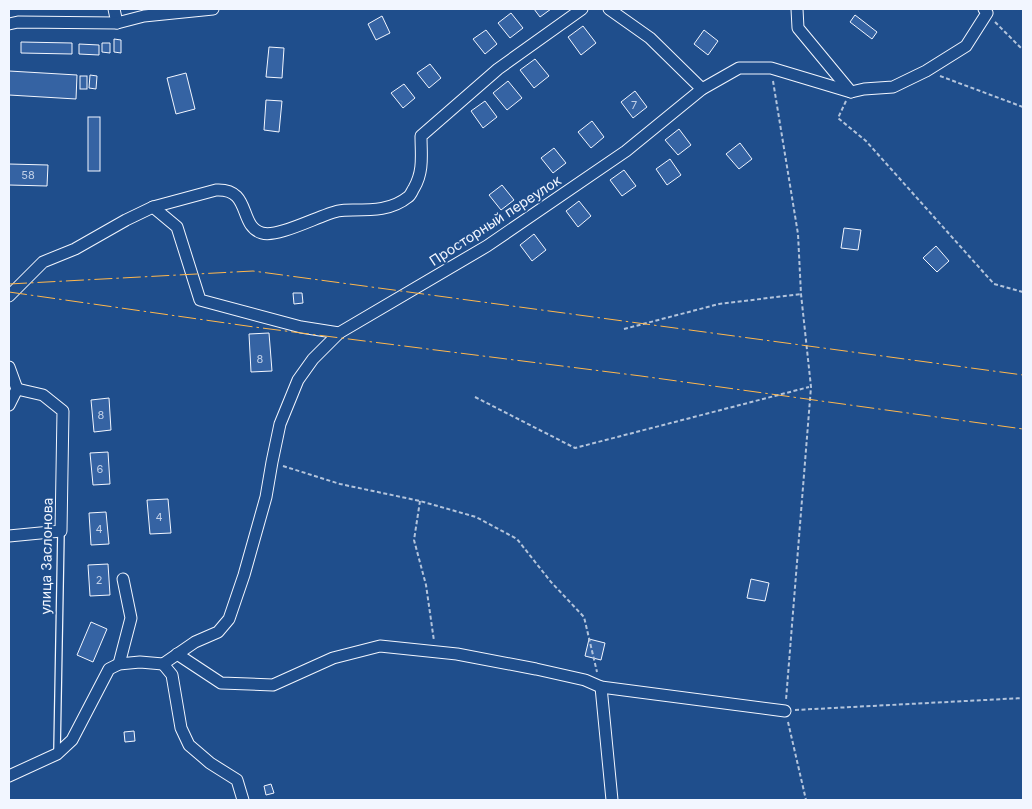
<svg xmlns="http://www.w3.org/2000/svg" width="1032" height="809" font-family="Inter,sans-serif">
  <rect width="100%" height="100%" fill="#1f4e8c"/>
  <g fill="#3563a3" stroke="#f2f6ff">
    <path d="M534,9H551L540,17Z"/>
    <path d="M511,13L523,28L510,38L498,23Z"/>
    <path d="M855,15L877,32L872,39L850,22Z"/>
    <path d="M382,16L390,33L376,40L368,24Z"/>
    <path d="M583,26L596,43L581,55L568,37Z"/>
    <path d="M486,30L497,44L485,54L473,39Z"/>
    <path d="M704,30L718,41L708,55L694,44Z"/>
    <path d="M114,39L121,40V53L114,52Z"/>
    <path d="M21,42L72,43V54L21,53Z"/>
    <path d="M102,43H110V53L102,52Z"/>
    <path d="M79,44L99,45V55L79,54Z"/>
    <path d="M269,47L284,48L282,78L266,77Z"/>
    <path d="M535,59L549,76L534,88L520,70Z"/>
    <path d="M430,64L441,78L429,88L417,73Z"/>
    <path d="M9,71L77,75L76,99L9,95Z"/>
    <path d="M186,73L195,109L176,114L167,78Z"/>
    <path d="M90,75L97,76L96,89L89,88Z"/>
    <rect x="80" y="76" width="7" height="13"/>
    <path d="M508,81L522,98L507,110L493,93Z"/>
    <path d="M404,84L415,98L403,108L391,93Z"/>
    <path d="M635,91L647,107L633,118L621,102Z"/>
    <path d="M266,100L282,101L279,132L264,130Z"/>
    <path d="M485,101L497,117L483,128L471,111Z"/>
    <rect x="88" y="117" width="12" height="54"/>
    <path d="M592,121L604,137L591,148L578,132Z"/>
    <path d="M679,129L691,145L678,155L665,140Z"/>
    <path d="M740,143L752,159L739,169L726,154Z"/>
    <path d="M554,148L566,163L553,173L541,158Z"/>
    <path d="M670,159L681,175L667,185L656,169Z"/>
    <path d="M9,164L48,165L47,186L9,185Z"/>
    <path d="M624,170L636,186L622,196L610,180Z"/>
    <path d="M502,185L514,200L501,210L489,195Z"/>
    <path d="M579,201L591,216L578,227L566,211Z"/>
    <path d="M844,228L861,230L858,250L841,248Z"/>
    <path d="M534,234L546,250L532,261L520,245Z"/>
    <path d="M936,246L949,261L937,272L923,258Z"/>
    <path d="M293,293H302L303,303L294,304Z"/>
    <path d="M269,333L272,371L251,372L249,334Z"/>
    <path d="M109,398L111,430L94,432L91,400Z"/>
    <path d="M108,452L110,484L93,485L90,453Z"/>
    <path d="M168,499L171,533L150,534L147,500Z"/>
    <path d="M106,512L109,544L91,545L89,513Z"/>
    <path d="M108,564L110,595L90,596L88,565Z"/>
    <path d="M751,579L769,583L765,601L747,598Z"/>
    <path d="M91,622L107,629L93,662L77,655Z"/>
    <path d="M589,639L605,643L601,660L585,656Z"/>
    <path d="M134,731L135,741L125,742L124,732Z"/>
    <path d="M271,784L274,793L266,795L264,786Z"/>
  </g>
  <g fill="none" stroke-linecap="round" stroke-linejoin="round">
    <g stroke="#f2f6ff" stroke-width="8">
      <path id="service" d="M57,752L61,531"/>
    </g>
    <g stroke="#f2f6ff" stroke-width="13">
      <g id="minor">
        <path d="M114,9L117,23"/>
        <path d="M609,9L650,38L702,89"/>
        <path d="M797,9L798,28L851,92"/>
        <path d="M9,24L18,22L117,23L144,16L213,9"/>
        <path d="M153,207L177,227L200,300L301,327L339,333"/>
        <path d="M9,296L43,262L75,249L126,220L153,207L216,190C252,188 238,226 262,233C278,238 320,215 338,211C343,210 348,210 353,210C373,210 392,210 408,197C411,195 412,191 414,188C424,171 421,154 421,136L498,69L582,9"/>
        <path d="M9,367L17,389L9,405"/>
        <path d="M9,536L61,531L63,411L43,395L17,389"/>
        <path d="M177,654L221,683L273,685L333,658L380,646L457,654L536,669L585,680L601,687L785,711"/>
        <path d="M119,664L131,618L123,579"/>
        <path d="M163,664L172,675L181,728L189,745L210,763L237,780L243,800"/>
        <path d="M601,687L612,800"/>
        <path d="M9,776L57,754L72,740L109,669L119,664L140,662L163,664L195,642L218,632L229,619L244,575L266,497L272,462L280,424L298,380L313,359L339,333L487,246L626,151L702,89L739,68H771L851,92L864,89L893,87L926,71L966,46L987,13L984,9"/>
      </g>
    </g>
    <g stroke="#b3c4dc" stroke-width="2" stroke-dasharray="4 2.5" stroke-linecap="butt">
      <path d="M995,22L1023,50"/>
      <path d="M940,76L1023,107"/>
      <path d="M773,81L798,234L801,294L811,387L786,700"/>
      <path d="M846,101L838,118L866,141L994,284L1023,292"/>
      <path d="M624,329L719,304L801,294"/>
      <path d="M475,397L575,448L809,387"/>
      <path d="M283,466L340,484L420,501L476,517L517,539L551,582L584,617L597,672"/>
      <path d="M420,501L414,540L426,585L434,641"/>
      <path d="M795,710L1023,698"/>
      <path d="M788,722L806,800"/>
    </g>
    <use href="#service" stroke="#1f4e8c" stroke-width="5.5"/>
    <use href="#minor" stroke="#1f4e8c" stroke-width="11"/>
    <g stroke="#ffb74d" stroke-width="1" stroke-dasharray="18 4 2.5 4" stroke-linecap="butt">
      <path d="M9,284L253,271L1023,375"/>
      <path d="M9,292L254,327L641,376L1023,429"/>
    </g>
  </g>
  <g text-anchor="middle" dominant-baseline="central" stroke-width="4" stroke-linejoin="round" paint-order="stroke">
    <g font-size="11" fill="#c3d1e8">
      <text x="634" y="105">7</text>
      <text x="28" y="175">58</text>
      <text x="260" y="359">8</text>
      <text x="101" y="415">8</text>
      <text x="100" y="469">6</text>
      <text x="159" y="517">4</text>
      <text x="99" y="529">4</text>
      <text x="99" y="580">2</text>
    </g>
    <g font-size="14" fill="#f2f6ff" stroke="#1f4e8c">
      <text transform="translate(495 220) rotate(-33)">Просторный переулок</text>
      <text transform="translate(46 556) rotate(-89)">улица Заслонова</text>
    </g>
  </g>
  <rect width="1032" height="809" fill="none" stroke="#f2f6ff" stroke-width="20"/>
</svg>
